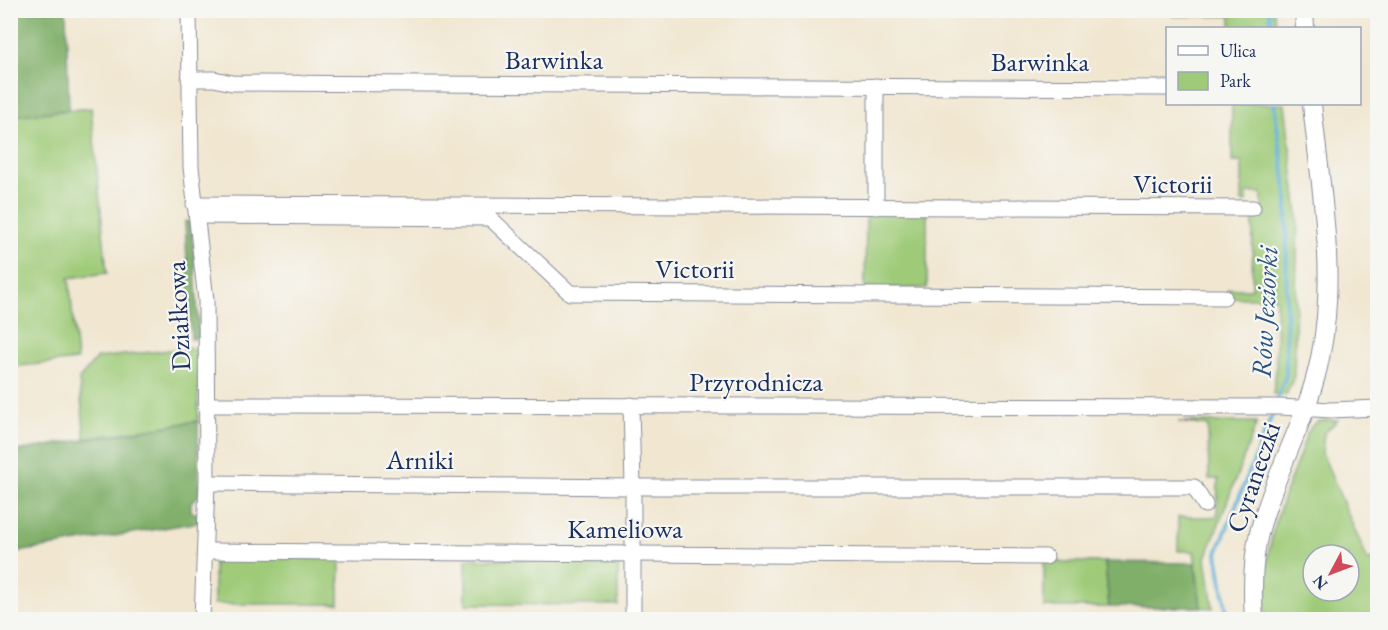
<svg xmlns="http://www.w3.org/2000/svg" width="1388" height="630" font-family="'EB Garamond',serif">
  <rect width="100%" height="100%" fill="#f6f6f2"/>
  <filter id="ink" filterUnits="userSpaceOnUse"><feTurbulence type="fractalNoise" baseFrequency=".0167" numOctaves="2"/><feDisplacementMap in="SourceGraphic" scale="12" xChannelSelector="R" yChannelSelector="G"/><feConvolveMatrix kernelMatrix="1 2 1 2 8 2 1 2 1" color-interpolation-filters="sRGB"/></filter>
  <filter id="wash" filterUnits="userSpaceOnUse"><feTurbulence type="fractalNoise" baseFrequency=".008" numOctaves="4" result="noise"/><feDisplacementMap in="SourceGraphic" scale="24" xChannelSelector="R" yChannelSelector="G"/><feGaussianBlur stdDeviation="1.35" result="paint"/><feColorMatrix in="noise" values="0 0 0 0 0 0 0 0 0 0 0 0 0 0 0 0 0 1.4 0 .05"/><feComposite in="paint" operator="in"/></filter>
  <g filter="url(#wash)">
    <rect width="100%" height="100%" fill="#f1e7d1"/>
    <g fill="#9fcb78" stroke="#5d7d6b" stroke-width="1.5" fill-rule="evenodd">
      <path d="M198,10H267L268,13H198Z"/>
      <path d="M1172,11H1274L1276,28H1231V16H1172Z"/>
      <path d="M1232,104H1285L1298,215L1294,377L1286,395L1273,394L1276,370V298H1228V289H1252L1253,214L1262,213V193H1247V202H1242V162H1232Z"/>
      <path d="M91,108L107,273L69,278L77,360L11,367L10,116Z"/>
      <path d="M866,212L927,213V288H865Z"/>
      <path d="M189,348L199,349L198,421L85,439L79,379L97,358Z"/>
      <path d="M1338,420L1324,433L1322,453L1368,561L1377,557V619H1266C1259,562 1278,509 1299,457C1303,447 1306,430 1315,423C1321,419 1331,420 1338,420ZM1313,555H1349V591H1313Z"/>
      <path d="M1178,422H1257L1206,558L1213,608L1201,607L1194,551H1178V517H1217L1218,479H1209L1208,426Z"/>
      <path d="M217,557L340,558L339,604H214V560Z"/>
      <path d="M466,559L618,561V605L466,604Z"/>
      <path d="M1044,562H1105L1109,607H1044Z"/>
    </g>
    <g fill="#7faf68" stroke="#4d6f63" stroke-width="1.5">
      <path d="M10,11H66L69,110L11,116Z"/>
      <path d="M185,221L190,222L195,264L199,338L191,339Z"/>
      <path d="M198,421L199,496L191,502V512L199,514V522L11,553V452Z"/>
      <path d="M1105,562L1195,563L1201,607H1109Z"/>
    </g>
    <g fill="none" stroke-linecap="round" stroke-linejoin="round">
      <g stroke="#5aaed6" stroke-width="4">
        <path d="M1269,10L1271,28"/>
        <path d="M1274,104L1287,195L1286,375L1276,403"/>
        <path d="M1228,620L1217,553L1274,410"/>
      </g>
    </g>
  </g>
  <g filter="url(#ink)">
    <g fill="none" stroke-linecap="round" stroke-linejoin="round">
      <g stroke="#868b98" stroke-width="17">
        <g id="minor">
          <path d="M189,10L191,167L206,300L207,483L202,620"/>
          <path d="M189,79H214L232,83L1168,88"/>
          <path d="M876,86V207"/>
          <path d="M194,204L1253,208"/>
          <path d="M197,216L490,218L570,293L1224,297"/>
          <path d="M207,405L1280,407L1331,410L1378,408"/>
          <path d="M631,405L633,487V620"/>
          <path d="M207,483L633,487H1194L1205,505"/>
          <path d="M205,551L1046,557"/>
        </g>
      </g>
      <g stroke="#868b98" stroke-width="20">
        <g id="tertiary">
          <path d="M1304,10L1305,28"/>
          <path d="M1254,620C1252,590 1252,558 1260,529C1276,469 1310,415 1321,353C1337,271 1320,186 1312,104"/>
        </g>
      </g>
      <use href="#minor" stroke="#fff" stroke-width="15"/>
      <use href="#tertiary" stroke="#fff" stroke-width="18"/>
    </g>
  </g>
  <g text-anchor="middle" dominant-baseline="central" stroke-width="4.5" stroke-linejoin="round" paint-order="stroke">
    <g font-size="27" fill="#1b2f5e" stroke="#f6f6f2">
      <text x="554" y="59">Barwinka</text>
      <text x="1040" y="61">Barwinka</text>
      <text x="1173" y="183">Victorii</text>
      <text x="695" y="268">Victorii</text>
      <text transform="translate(178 316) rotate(-93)">Działkowa</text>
      <text x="756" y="381">Przyrodnicza</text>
      <text x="420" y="459">Arniki</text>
      <text transform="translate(1253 477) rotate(-71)">Cyraneczki</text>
      <text x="625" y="528">Kameliowa</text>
    </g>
    <g font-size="28" font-style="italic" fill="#2e5582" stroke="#f6f6f2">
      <text transform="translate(1264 312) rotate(-87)">Rów Jeziorki</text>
    </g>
  </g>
  <rect width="1388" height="630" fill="none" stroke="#f6f6f2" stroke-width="36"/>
  <rect x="1166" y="27" width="195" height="78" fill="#f6f6f2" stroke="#9ea6b7" stroke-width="1.5"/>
  <rect x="1178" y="46" width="30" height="9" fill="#ffffff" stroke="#9ea6b7" stroke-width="1.5"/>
  <text x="1220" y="57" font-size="18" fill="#1b2f5e">Ulica</text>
  <rect x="1178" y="72" width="30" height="18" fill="#9fcb78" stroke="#9ea6b7" stroke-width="1.5"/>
  <text x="1220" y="87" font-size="18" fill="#1b2f5e">Park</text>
  <g transform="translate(1331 573) rotate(229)"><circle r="28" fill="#f6f6f2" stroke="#9ea6b7" stroke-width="1.5"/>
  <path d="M0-4.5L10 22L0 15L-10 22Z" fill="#d1495b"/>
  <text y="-9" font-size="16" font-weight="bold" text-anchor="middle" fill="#1b2f5e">N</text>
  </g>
</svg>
